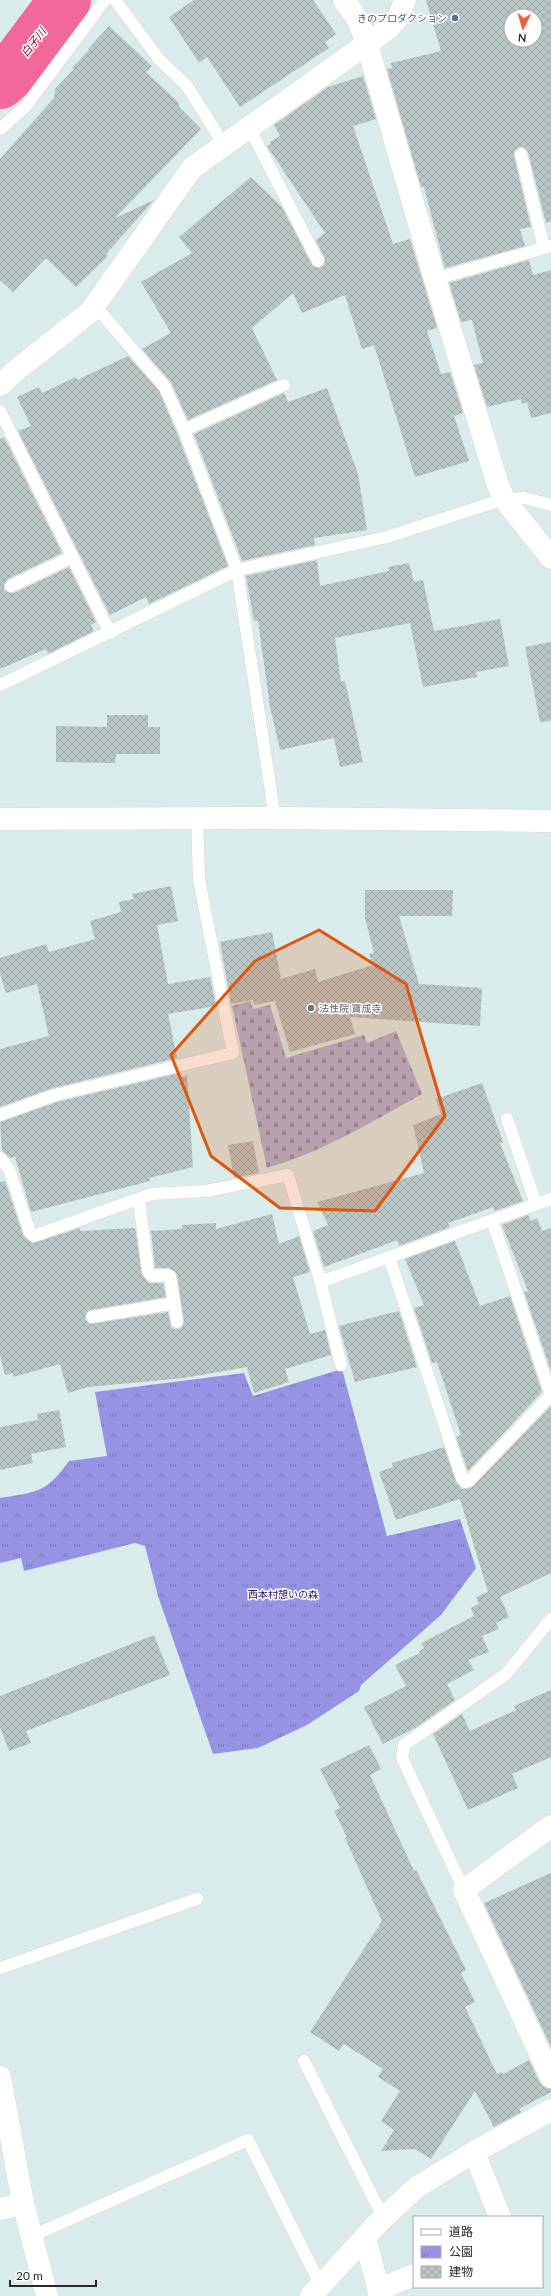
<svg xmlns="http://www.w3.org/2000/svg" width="551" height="2296" font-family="Lato,'Noto Sans JP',sans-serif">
  <defs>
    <pattern id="cemetery-stones" width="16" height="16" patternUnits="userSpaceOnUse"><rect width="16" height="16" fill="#b0b4d6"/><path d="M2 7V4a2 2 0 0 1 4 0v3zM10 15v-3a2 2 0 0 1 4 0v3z" fill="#8f92ae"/></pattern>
    <pattern id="park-tufts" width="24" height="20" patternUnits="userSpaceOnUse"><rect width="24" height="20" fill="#9693e4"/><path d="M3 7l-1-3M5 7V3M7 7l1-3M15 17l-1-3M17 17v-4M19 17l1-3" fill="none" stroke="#7a78b9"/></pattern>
    <pattern id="building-cross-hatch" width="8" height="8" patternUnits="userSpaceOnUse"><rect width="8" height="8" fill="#b9c6c6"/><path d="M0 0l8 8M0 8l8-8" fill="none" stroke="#9faaaa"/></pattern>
  </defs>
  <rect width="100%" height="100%" fill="#d9ebea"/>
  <path fill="url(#cemetery-stones)" d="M250,1001L253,1009L270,1005L286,1058L364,1035L367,1043L396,1031L422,1094C372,1122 322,1152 267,1168L232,1006Z"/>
  <path fill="url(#park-tufts)" d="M342,1369L387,1536L460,1519L476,1568L441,1615L361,1685L359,1691L307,1725L258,1748L213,1754L158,1596L145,1546L135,1543L24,1571L21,1558L0,1563V1498C37,1492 46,1493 69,1461L107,1456L95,1392L244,1373L253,1396Z"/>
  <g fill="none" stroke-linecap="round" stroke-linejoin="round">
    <path stroke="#f2689a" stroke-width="52" d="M0,83L8,76L65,0"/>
  </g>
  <g fill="url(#building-cross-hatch)" fill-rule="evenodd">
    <path d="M194,0H313L336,34L325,42L329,48L240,107L207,57L199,63L169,17Z"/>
    <path d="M426,0H551V221L546,223L528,152L523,147H519L514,152V156L531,227L520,229L525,246L445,268L424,187H421L387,69L392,68L391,63L441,51ZM511,16H535V40H511Z"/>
    <path d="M109,26L152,66L146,72L179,103V107L201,129L115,218L154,200L106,254L108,256L76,287L46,258L13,292L0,280V159L54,98L55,89L74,69L72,68L89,50L88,49Z"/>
    <path d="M363,76L376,119L353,126L393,244L410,239L437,328L427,331L441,374L450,372L463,413L454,416L469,461L415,477L374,345L362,349L345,295L302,313L293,293L252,328L277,380L188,420L171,382L142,349L171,333L141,282L192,253L179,237L251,177L282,207L312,265L318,268L324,265L325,258L315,239L316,240L325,233L267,146L271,144L270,142L280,136L274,125L328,87Z"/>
    <path d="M529,260L533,275L551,270V413L531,418L527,402L522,404L521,399L487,407L474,365L483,363L472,320L461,322L449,283Z"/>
    <path d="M128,356L159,391L177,433L228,566L149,604L146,597L110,615L18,431L31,426L17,397L39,387L42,393L76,377L77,380Z"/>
    <path d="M327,388L358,474L367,530L314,538L315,545L242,561L194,434L284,393L288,402Z"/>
    <path d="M4,437L62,553L8,579L4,585V590L10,593H14L69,567L96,622L91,625L94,631L48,654L46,649L0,669V439Z"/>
    <path d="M317,560L320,586L389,571L388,567L409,563L414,582L423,580L434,631L500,619L509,666L476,672L477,677L423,687L410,623L335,638L341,682L345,681L363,762L340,767L334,738L280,750L270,707L258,621H254L246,576Z"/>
    <path d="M551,642V721L540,722L525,647Z"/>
    <path d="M107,715H148V727H160V754H116L115,763L56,762V726L107,727Z"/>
    <path d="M171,886L178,921L157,925L168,984L210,977L216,1006L168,1014L177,1058L53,1088L0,1107V1049L49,1036L37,984L6,993L0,974V958L46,944L49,952L95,939L90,921L121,912L119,902L134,899L132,894Z"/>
    <path d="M365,890H453L452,916H399L419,984L482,988L480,1026L350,1017L355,1034L290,1052L275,1001L254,1005L253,1000L231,1004L220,942L272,932L281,979L315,969L318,982L373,965L369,954L374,953L365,918Z"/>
    <path d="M180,1073L181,1077L187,1075L193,1167L149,1178L150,1181L31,1212L15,1157L10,1158L2,1151L0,1122L57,1102Z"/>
    <path d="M482,1083L503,1142L500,1143L523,1201L495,1211L493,1207L448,1223L450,1227L399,1246L398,1241H395L324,1267L313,1231L328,1225L317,1202L424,1173L413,1125L441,1114L436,1099Z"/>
    <path d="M253,1141L259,1173L234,1178L228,1145Z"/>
    <path d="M5,1181L23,1235L33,1243L80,1228V1231L135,1228L142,1275L149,1283H163L166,1297L90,1310L87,1312L85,1318L90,1324L168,1312L171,1327L175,1329L181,1328L184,1321L177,1274L169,1268H155L151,1231L182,1229V1225L216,1223V1229L272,1214L279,1244L299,1236L310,1272L293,1277L295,1284L310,1334L325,1330L331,1355L285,1369L289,1382L254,1393L247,1367L184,1378L88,1387L68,1393L60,1364L13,1377V1373L5,1375L0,1356V1182Z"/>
    <path d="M528,1215L531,1221L537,1218L542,1231L551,1228V1371L524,1292L528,1291L502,1225Z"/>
    <path d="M455,1241L480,1306L510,1296L542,1392L468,1471L456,1437L461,1435L437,1362L432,1363L414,1308L424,1305L405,1259Z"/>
    <path d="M399,1311L417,1367L355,1382L339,1326Z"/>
    <path d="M551,1406V1573L500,1597L509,1617L496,1623L499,1629L482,1636L489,1652L468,1660L474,1670L447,1684L455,1700L415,1728L383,1744L364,1707L406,1686L395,1665L420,1653L419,1651L424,1648L421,1643L474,1616L471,1608L479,1604L476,1597L488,1592L460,1499L396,1520L379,1472L393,1467L392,1463L444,1447L456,1482L462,1489L471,1488Z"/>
    <path d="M59,1410L66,1447L31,1454L33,1463L0,1470V1427L38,1420L37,1414Z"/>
    <path d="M154,1635L170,1675L26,1731L31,1743L9,1751L0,1727V1696Z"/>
    <path d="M551,1690V1757L512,1774L518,1788L468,1810L433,1734L462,1714L470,1731L516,1710L514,1706Z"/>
    <path d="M369,1745L381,1769L370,1775L414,1871L416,1870L466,1970L461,1973L475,2002L465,2007L497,2074L502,2072L503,2074L529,2060L540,2083L544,2087L551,2089V2092L519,2109L521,2112L494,2127L475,2091L431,2159L415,2149L381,2151L394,2130L381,2121L400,2091L378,2077L383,2069L344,2044L339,2051L310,2032L382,1921L345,1838L347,1837L334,1811L340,1808L320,1769Z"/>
    <path d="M551,1873V2047L484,1903Z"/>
  </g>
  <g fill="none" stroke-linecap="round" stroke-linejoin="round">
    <g stroke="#e2d2ce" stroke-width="13">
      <g id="service">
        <path d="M115,0L159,59L187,86L224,145"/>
        <path d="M249,127L318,261"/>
        <path d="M0,129L26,106L105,0"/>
        <path d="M521,154L544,248"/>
        <path d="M435,279L551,246"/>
        <path d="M95,306L165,387L184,430L237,570L275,818"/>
        <path d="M0,411L110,633"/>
        <path d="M184,430L284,385"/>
        <path d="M11,586L72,557"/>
        <path d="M0,685L237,570L387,537L504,499L524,498L551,505"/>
        <path d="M0,1115L55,1095L233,1053L199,879L197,818"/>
        <path d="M507,1119L536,1204"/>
        <path d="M0,1158L9,1169L30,1233L34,1236L152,1194L206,1191L288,1175L319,1277L323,1281L551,1199"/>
        <path d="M139,1199L148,1271L152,1276L167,1275L170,1276L177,1322"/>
        <path d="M389,1257L462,1478L465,1482L469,1481L549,1397L550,1392L492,1220"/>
        <path d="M320,1280L341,1365"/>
        <path d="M92,1317L174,1303"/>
        <path d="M464,1890L402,1758L404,1745L506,1674L551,1619"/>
        <path d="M0,1968L197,1899"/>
        <path d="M304,2061L383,2217"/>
        <path d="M32,2236L248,2140L321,2286"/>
      </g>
    </g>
    <g stroke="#e2d2ce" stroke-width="23">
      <g id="minor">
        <path d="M344,0L358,20L367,44L435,279L497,482L504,499L551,558"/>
        <path d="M0,385L19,368L90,312L192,168L389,28L399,16L405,0"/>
        <path d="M551,1826L464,1890L551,2077"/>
        <path d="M0,2077L23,2203L47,2296"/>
        <path d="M474,2152L500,2217"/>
        <path d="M0,2209L23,2203"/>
        <path d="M365,2237L380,2296"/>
        <path d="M378,2290L414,2275"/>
        <path d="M311,2296L378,2223L417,2187L474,2152L551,2110"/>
      </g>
    </g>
    <g stroke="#e2d2ce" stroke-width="23">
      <path id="tertiary" d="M0,819L275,818L551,821"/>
    </g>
    <use href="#service" stroke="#fff" stroke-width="12"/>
    <use href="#minor" stroke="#fff" stroke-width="22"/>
    <use href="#tertiary" stroke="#fff" stroke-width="22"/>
  </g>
  <path fill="#de570d" fill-opacity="0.2" stroke="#de570d" stroke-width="3" stroke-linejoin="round" d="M319,930L406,984L445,1116L375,1211L280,1208L211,1156L171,1055L255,961Z"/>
  <circle fill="#5c6f8a" stroke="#fff" stroke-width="1.5" cx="455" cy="18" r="4"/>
  <circle fill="#6b7280" stroke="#fff" stroke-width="1.5" cx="311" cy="1008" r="4"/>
  <g text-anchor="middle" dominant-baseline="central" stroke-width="3" stroke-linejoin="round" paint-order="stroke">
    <g font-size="10" fill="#4e5e75" stroke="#fff" text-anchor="end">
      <text x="447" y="18">きのプロダクション</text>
    </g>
    <g font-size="10" fill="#5b616d" stroke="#fff" text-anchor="start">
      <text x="319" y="1008">法性院 寶成寺</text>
    </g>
    <g font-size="10" fill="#241766" stroke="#fff">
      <text x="283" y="1594">西本村憩いの森</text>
    </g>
    <g font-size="11" font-style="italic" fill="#9b0933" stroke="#fff">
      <text transform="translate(33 42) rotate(-52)">白子川</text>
    </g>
  </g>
  <rect x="413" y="2216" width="130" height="72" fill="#ffffff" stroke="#a9a9a9"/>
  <rect x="421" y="2229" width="20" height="6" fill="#ffffff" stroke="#a9a9a9"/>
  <text x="449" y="2236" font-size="12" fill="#282828">道路</text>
  <rect x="421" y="2246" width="20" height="12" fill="url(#park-tufts)" stroke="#a9a9a9"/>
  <text x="449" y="2256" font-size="12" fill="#282828">公園</text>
  <rect x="421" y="2266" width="20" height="12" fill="url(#building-cross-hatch)" stroke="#a9a9a9"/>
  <text x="449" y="2276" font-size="12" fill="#282828">建物</text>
  <g transform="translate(523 28) rotate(185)"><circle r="19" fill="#ffffff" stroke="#a9a9a9"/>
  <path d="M0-3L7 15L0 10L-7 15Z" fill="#ff5833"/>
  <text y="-6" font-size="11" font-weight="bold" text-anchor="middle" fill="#282828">N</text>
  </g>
  <path d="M10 2280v6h86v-6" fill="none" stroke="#282828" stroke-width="2"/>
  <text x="16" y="2280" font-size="12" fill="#282828" stroke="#ffffff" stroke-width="3" paint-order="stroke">20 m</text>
</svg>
